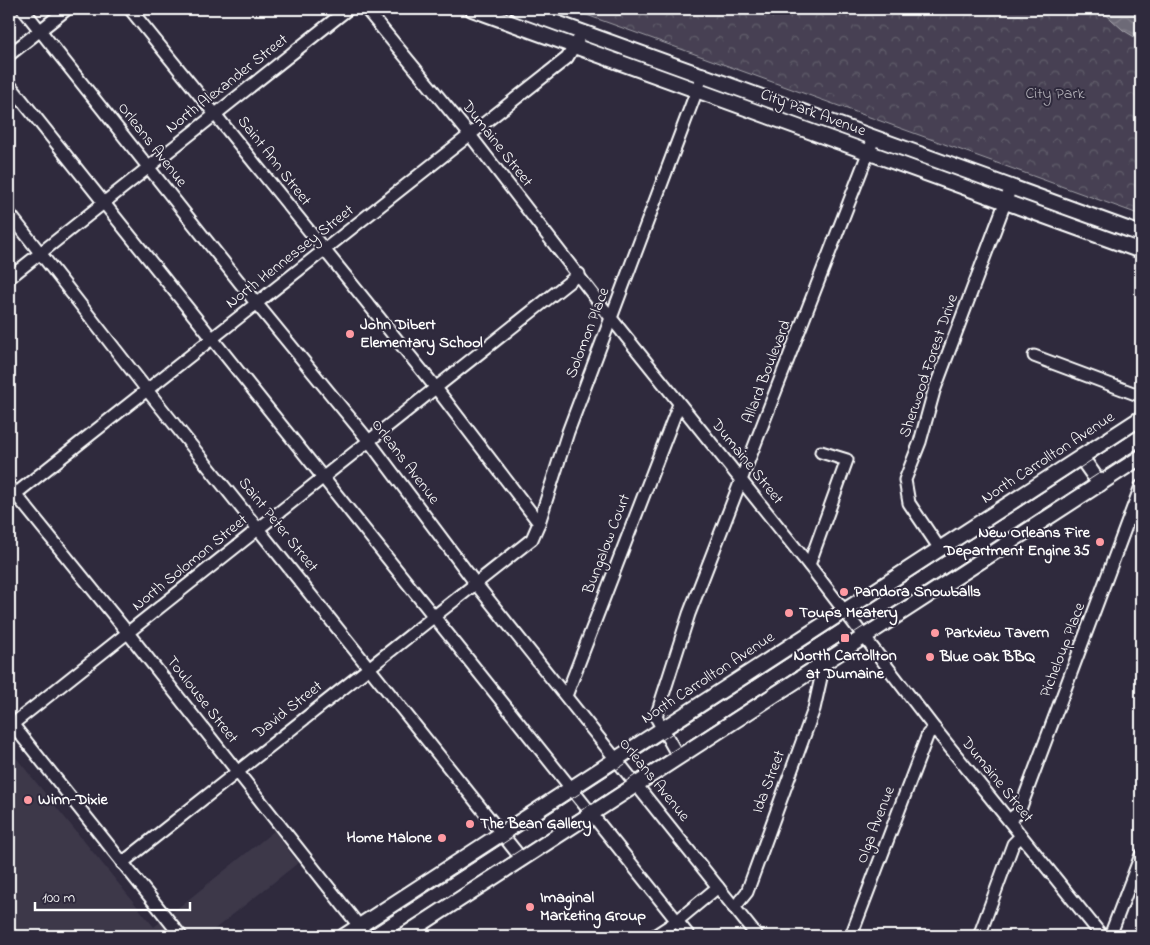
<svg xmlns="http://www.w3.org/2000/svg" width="1150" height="945" font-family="'Indie Flower',sans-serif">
  <defs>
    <pattern id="park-crowns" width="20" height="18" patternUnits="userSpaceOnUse" patternTransform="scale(1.25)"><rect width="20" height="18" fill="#464152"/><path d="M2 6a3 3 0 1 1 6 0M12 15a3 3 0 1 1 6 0" fill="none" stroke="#625e6c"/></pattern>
    <pattern id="water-waves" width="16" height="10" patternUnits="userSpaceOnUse" patternTransform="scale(1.25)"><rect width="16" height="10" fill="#6d6a77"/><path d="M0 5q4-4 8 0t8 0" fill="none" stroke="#83808b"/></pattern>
  </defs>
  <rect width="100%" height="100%" fill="#2f2a3d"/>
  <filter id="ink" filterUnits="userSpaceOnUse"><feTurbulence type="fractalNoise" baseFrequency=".02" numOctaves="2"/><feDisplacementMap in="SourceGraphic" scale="10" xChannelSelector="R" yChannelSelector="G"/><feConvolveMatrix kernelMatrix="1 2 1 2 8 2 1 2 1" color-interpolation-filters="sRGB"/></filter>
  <g filter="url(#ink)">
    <path fill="#3c3749" d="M9,749L154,927L274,831L298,863L206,936H9Z"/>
    <path fill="url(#park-crowns)" stroke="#a2a0a8" d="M570,9H1141V215Z"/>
    <path fill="url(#water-waves)" stroke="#a7a6ad" d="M1100,9H1141V41L1123,30Z"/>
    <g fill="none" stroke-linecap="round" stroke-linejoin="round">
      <g stroke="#fff" stroke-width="15">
        <g id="minor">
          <path d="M23,9L256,303L369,441L476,584L757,936"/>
          <path d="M130,9L436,388L539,523"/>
          <path d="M366,9L470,135L611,318L809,565L935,729L1102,936"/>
          <path d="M9,55L67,9"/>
          <path d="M9,84L689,936"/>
          <path d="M9,213L147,390L521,858"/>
          <path d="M9,278L348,9"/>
          <path d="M1034,356L1141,396"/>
          <path d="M9,486L128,633L367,936"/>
          <path d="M9,499L567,58L578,40"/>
          <path d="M940,549L909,503L905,480L920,442L934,391L1011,187"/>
          <path d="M809,565L847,460L821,452"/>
          <path d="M566,696L679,404"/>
          <path d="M9,720L181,936"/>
          <path d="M9,727L579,274"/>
          <path d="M678,756L656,717L689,614L874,138"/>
          <path d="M1009,820L1019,812L1141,486"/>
          <path d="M122,863L532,539L539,523L568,432L703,74"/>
          <path d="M734,908L747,892L814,709L824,664"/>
          <path d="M654,936L677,921L718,887"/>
          <path d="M851,936L928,734L935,729"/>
          <path d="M979,936L1013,844L1021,836"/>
          <path d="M1110,936L1141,855"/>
        </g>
      </g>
      <g stroke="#fff" stroke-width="18">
        <g id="major">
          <path d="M472,9L1141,251"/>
          <path d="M518,9L1141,234"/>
          <path d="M1081,457L1100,484"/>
          <path d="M344,936L1141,418"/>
          <path d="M403,936L1141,457"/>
        </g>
      </g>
      <use href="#minor" stroke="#2f2a3d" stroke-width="11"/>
      <use href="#major" stroke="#2f2a3d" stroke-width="14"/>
      <g stroke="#fff" stroke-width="1">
        <path d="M361,936L1141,428"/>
        <path d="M388,936L1141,446"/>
      </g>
    </g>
  </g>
  <g fill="#ff9aa2" stroke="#2f2a3d" stroke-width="2">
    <circle cx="350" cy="334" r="5"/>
    <circle cx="1100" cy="542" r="5"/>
    <circle cx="844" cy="592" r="5"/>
    <circle cx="789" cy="613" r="5"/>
    <circle cx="935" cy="633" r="5"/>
    <rect x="840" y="633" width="10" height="10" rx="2.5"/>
    <circle cx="930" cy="657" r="5"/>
    <circle cx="28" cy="800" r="5"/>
    <circle cx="470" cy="824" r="5"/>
    <circle cx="442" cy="838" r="5"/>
    <circle cx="530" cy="907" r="5"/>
  </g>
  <g text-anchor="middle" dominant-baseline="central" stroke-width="4" stroke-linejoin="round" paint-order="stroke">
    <g font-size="16" fill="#fff" stroke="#2f2a3d">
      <text transform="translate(227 84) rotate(-38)">North Alexander Street</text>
      <text transform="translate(813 113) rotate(20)">City Park Avenue</text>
      <text transform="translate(497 144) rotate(52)">Dumaine Street</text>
      <text transform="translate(152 145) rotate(52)">Orleans Avenue</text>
      <text transform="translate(274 161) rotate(52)">Saint Ann Street</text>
      <text transform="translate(290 257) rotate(-38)">North Hennessey Street</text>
      <text transform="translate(588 333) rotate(-69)">Solomon Place</text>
      <text transform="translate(929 366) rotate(-71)">Sherwood Forest Drive</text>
      <text transform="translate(767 372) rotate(-69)">Allard Boulevard</text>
      <text transform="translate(1048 458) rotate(-33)">North Carrollton Avenue</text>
      <text transform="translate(405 462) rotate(53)">Orleans Avenue</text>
      <text transform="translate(747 462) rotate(51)">Dumaine Street</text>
      <text transform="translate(278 525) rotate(51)">Saint Peter Street</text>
      <text transform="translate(607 544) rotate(-69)">Bungalow Court</text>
      <text transform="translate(190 563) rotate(-39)">North Solomon Street</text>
      <text transform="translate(1063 650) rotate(-69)">Picheloup Place</text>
      <text transform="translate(708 678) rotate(-33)">North Carrollton Avenue</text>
      <text transform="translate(202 700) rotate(52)">Toulouse Street</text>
      <text transform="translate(288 710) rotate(-38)">David Street</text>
      <text transform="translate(654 780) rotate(51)">Orleans Avenue</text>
      <text transform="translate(997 780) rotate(51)">Dumaine Street</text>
      <text transform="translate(769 782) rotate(-69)">Ida Street</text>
      <text transform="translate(876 825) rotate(-69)">Olga Avenue</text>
    </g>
    <g font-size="16" fill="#b5b3ba" stroke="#2f2a3d">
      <text x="1055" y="94">City Park</text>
    </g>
    <g font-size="16" font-weight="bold" fill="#fff" stroke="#2f2a3d" text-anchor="start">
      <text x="360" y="325">John Dibert<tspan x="360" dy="18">Elementary School</tspan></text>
      <text x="1090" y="533" text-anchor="end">New Orleans Fire<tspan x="1090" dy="18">Department Engine 35</tspan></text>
      <text x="854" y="592">Pandora Snowballs</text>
      <text x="799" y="613">Toups Meatery</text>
      <text x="945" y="633">Parkview Tavern</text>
      <text x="845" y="656" text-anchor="middle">North Carrollton<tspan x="845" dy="18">at Dumaine</tspan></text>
      <text x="940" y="657">Blue Oak BBQ</text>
      <text x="38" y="800">Winn-Dixie</text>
      <text x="480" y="824">The Bean Gallery</text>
      <text x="432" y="838" text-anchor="end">Home Malone</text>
      <text x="540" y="898">Imaginal<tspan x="540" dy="18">Marketing Group</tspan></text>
    </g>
  </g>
  <rect width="1150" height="945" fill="none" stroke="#2f2a3d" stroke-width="30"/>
  <rect x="15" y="15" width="1120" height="915" fill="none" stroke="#fff" stroke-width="2" filter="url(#ink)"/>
  <path d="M35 902v8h155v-8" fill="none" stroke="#ffffff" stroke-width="2.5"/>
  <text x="42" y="902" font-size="15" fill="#ffffff" stroke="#2f2a3d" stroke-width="4" paint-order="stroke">100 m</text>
</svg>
